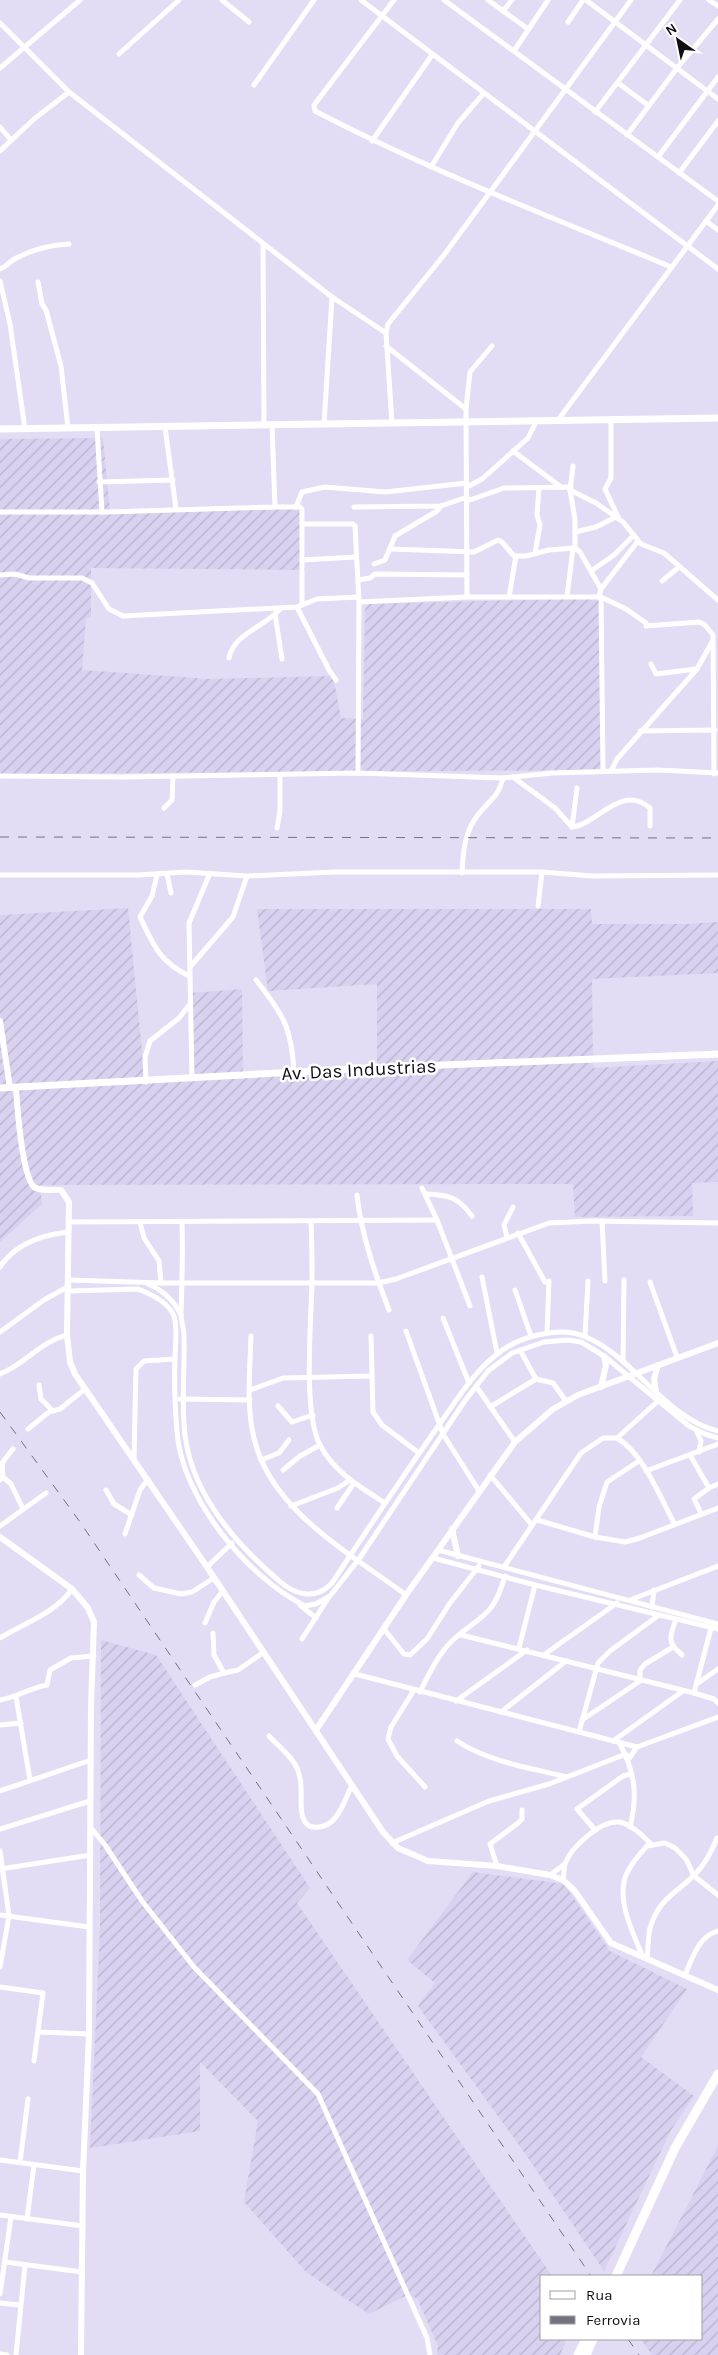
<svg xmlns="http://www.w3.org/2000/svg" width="718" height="2355" font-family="Karla,sans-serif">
  <defs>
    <pattern id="industrial-furrows" width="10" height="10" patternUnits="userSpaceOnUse" patternTransform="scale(1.25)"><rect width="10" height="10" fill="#d8d1ef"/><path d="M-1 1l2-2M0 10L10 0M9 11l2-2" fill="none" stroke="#b8b2cc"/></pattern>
  </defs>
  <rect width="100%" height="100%" fill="#e2ddf4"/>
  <g fill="url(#industrial-furrows)">
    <path d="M103,438L110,513L303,508L305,570L91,568V617L86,618L82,670L209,679L333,676L341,718L363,719L365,609L369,604L602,598L603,770L0,774V439Z"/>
    <path d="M128,908L145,1082L193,1080L192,993L242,989L243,1077L377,1070V984L268,991L257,909H591L592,924H686L718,922V973L592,979L593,1068L718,1061V1182L692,1183L693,1216L575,1217L573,1184L40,1185L42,1204L0,1242V915Z"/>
    <path d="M101,1640L156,1655L310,1888L297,1903L552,2276H542V2339H567L560,2355H437L438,2346L417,2298L405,2296L369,2314L306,2272L244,2202L258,2121L200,2062V2131L90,2148L100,1929Z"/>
    <path d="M473,1872L564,1884L610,1951L687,1989L641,2057L694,2096L671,2130L604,2271L522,2149L418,2006L435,1983L407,1960Z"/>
    <path d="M718,2146V2355H652L641,2339H702V2276H651Z"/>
  </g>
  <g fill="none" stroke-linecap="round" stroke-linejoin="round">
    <g stroke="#fff" stroke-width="5">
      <path d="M222,0L249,22"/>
      <path d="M361,0L718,269"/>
      <path d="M394,0L314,105L315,111C430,171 552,217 671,267"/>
      <path d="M444,0L718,201"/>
      <path d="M488,0L528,29"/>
      <path d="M586,0L718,99"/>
      <path d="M709,0L718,6"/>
      <path d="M503,11L512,0"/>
      <path d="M568,22L583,0"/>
      <path d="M0,23L69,92L34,119L0,151"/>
      <path d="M514,51L548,0"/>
      <path d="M119,54L179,0"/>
      <path d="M0,68L80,0"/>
      <path d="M618,83L649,106"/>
      <path d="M254,85L314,0"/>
      <path d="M69,92L332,297L386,333"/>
      <path d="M595,112L680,0"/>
      <path d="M0,127L11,140"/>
      <path d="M627,135L677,68L718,19"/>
      <path d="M372,141L432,55"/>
      <path d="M658,157L718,77"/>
      <path d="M431,167L458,123L484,93"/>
      <path d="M679,173L718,121"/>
      <path d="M706,221L718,230"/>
      <path d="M263,244L264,425"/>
      <path d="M0,269C6,267 8,263 13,260C30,250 49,245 69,244"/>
      <path d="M0,281L10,324L25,429"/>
      <path d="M38,282L42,304L46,310L61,366L68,428"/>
      <path d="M386,346L466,409L467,597"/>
      <path d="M466,409L470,372L492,346"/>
      <path d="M611,419V478L605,489L619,519"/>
      <path d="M558,420L718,205"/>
      <path d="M392,423L386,333L388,324L444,255L631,0"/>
      <path d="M324,424L332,297"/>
      <path d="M165,427L176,509"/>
      <path d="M97,428L102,512H107L275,507L272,424"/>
      <path d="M513,451L561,487"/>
      <path d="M573,466L570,490L575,519V548"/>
      <path d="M99,482L173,480"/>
      <path d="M467,487L482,479L528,438L537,420"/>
      <path d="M570,490L596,503L623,522L641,544L664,553L718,600"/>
      <path d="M467,501L504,488L571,487"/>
      <path d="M275,507H300L302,509V605"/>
      <path d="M296,507L302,492L325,487L385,492L467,483"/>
      <path d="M354,507L441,506L467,497"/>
      <path d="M0,512H102"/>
      <path d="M302,524H353L355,526L359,602L358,773"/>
      <path d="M575,532L596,527L616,517"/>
      <path d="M390,549L474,552L498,540L502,542L514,556H526L549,550L575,548L580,552L601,589"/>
      <path d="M535,553L540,525L537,515L539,488"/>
      <path d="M302,560L356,557"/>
      <path d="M374,564L385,560L395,536L437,511L441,506"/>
      <path d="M591,571L614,555L634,535"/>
      <path d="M0,575L15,574L29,578H82L92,583L109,609L123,616L297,607L317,599L359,597"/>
      <path d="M358,580L370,578L375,574L467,575"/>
      <path d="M662,581L679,567"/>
      <path d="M509,597L516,556"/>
      <path d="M567,597L573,548"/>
      <path d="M599,597L601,589L638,541"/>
      <path d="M601,597L626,609L646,623"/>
      <path d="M359,602L467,597H601L603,771"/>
      <path d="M297,607L329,670L336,680"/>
      <path d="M275,614L282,659"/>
      <path d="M646,626L699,622L705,625L713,635L714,774"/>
      <path d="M229,658C233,634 266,626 280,609"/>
      <path d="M651,664L656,674L696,669"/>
      <path d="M640,731L715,730"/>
      <path d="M611,771L617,759L697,669L712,642"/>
      <path d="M0,776L122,777L358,773L503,778L552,773L658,770L718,773"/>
      <path d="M513,777L555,808L572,827"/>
      <path d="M164,808L172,800L173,776"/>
      <path d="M572,827C598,824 621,783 650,808V826"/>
      <path d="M572,827L577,788"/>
      <path d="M277,828L280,811V775"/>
      <path d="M462,873C463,850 465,828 482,810C494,796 498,796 503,778"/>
      <path d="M167,874L171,893"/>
      <path d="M0,875H138L186,872L247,876L335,872H542L592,876L718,875"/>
      <path d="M157,875L152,896L140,917C154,946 159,961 189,976"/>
      <path d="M538,906L542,872"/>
      <path d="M190,967L233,917L247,876"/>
      <path d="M256,980C283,1014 292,1028 294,1073"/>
      <path d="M192,1079L189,923L210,873"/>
      <path d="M146,1082L145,1057L150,1041L179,1018L190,1004"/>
      <path d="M422,1188L437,1220L470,1306"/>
      <path d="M426,1194C449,1195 458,1197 472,1216"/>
      <path d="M357,1195C361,1234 375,1274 389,1310"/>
      <path d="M602,1221L605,1281"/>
      <path d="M70,1222L437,1220"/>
      <path d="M140,1222L144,1238L159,1261L161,1283"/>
      <path d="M311,1222C312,1242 312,1263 312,1283C311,1322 303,1413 320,1445C334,1472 360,1487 385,1503"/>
      <path d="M182,1223C183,1253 182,1283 181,1314C181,1321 184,1329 184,1336C185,1369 181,1402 185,1435C192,1494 234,1542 277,1579C294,1595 315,1601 332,1583C367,1530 402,1477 439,1425C456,1401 472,1374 496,1355C517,1337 559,1325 586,1337C634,1357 666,1419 718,1431"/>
      <path d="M518,1233L545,1282"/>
      <path d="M507,1237L504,1225L513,1207"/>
      <path d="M0,1267C15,1244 42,1235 68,1232"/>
      <path d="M482,1277L497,1353"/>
      <path d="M69,1280L161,1283H378L396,1279L549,1223L593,1221L718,1223"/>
      <path d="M650,1282L677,1357"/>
      <path d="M148,1284C163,1290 174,1301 181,1315"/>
      <path d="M515,1290L531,1336"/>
      <path d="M69,1291L138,1289C151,1294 169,1303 174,1316C178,1330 175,1344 175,1358C174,1382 175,1407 177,1431C181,1497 247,1577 305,1606L316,1604L330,1596L359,1559L464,1402L488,1371L512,1353L544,1342L568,1340L581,1342L604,1356L689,1426L705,1434L718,1438"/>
      <path d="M443,1318L469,1383"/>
      <path d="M406,1331L443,1434L479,1491"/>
      <path d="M0,1332L44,1300L69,1286"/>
      <path d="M547,1333L549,1281"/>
      <path d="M251,1336C250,1369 246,1406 254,1438C270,1510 351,1554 406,1595"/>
      <path d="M371,1336L373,1412L382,1425L419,1453"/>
      <path d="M585,1336L588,1281"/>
      <path d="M520,1350L536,1379"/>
      <path d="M623,1362L624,1280"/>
      <path d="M0,1374C26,1364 39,1342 67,1335"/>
      <path d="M39,1385L41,1399L52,1410"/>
      <path d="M476,1386L515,1442"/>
      <path d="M250,1390L283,1378L372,1376"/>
      <path d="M180,1399L250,1400"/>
      <path d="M278,1406L292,1422L313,1415"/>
      <path d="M490,1407L536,1379L553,1383L566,1401"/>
      <path d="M28,1429L49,1412L60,1409L85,1389"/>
      <path d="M697,1432L701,1441L699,1452"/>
      <path d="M617,1438L658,1401"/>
      <path d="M690,1455L709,1488L694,1499L701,1513"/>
      <path d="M134,1458L136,1369L144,1361L175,1359"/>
      <path d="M261,1460L279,1453L289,1440"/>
      <path d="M283,1470L300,1456L320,1445"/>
      <path d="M646,1471L718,1444"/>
      <path d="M490,1475L532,1525"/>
      <path d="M3,1477L11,1484L23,1509"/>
      <path d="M0,1480L3,1477L2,1463L13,1449"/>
      <path d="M709,1488L718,1484"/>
      <path d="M106,1490L114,1504L132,1515"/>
      <path d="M291,1506L338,1488L350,1480"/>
      <path d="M337,1508L354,1483"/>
      <path d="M537,1520L595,1537L625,1542L640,1538L718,1508"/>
      <path d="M0,1526L46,1493"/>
      <path d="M125,1534L140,1490L148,1479"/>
      <path d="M595,1537L599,1507L607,1482L639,1461"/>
      <path d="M438,1550L718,1624"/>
      <path d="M433,1558L535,1585L718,1629"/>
      <path d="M207,1567L232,1543"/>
      <path d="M504,1567L581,1453L603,1438H617C643,1453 660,1497 674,1523"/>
      <path d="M139,1575L154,1588L181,1594L192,1592L214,1578"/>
      <path d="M630,1600L718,1566"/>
      <path d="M300,1605L316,1618"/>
      <path d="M652,1607L654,1590"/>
      <path d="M676,1619C670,1637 666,1641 682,1655"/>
      <path d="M205,1623L214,1602L223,1591"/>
      <path d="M384,1629L404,1654L410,1655L427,1639L450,1603L479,1566"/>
      <path d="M213,1633L214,1655L224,1673L238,1670L264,1652"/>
      <path d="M461,1635L694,1693L714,1699L718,1703"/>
      <path d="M0,1638C24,1623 56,1613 72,1589"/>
      <path d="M302,1639L329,1597"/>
      <path d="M519,1648L535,1585"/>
      <path d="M545,1654L617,1603"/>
      <path d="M355,1674L637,1747L718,1717"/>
      <path d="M698,1683L718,1669"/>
      <path d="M195,1685L210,1677L224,1673"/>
      <path d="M414,1690L391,1727L388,1739L397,1756L425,1787"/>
      <path d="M420,1692C429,1674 438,1654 453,1640C482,1614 493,1618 505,1576"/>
      <path d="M694,1693L711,1628"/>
      <path d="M16,1697L30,1780"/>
      <path d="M0,1700C17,1697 30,1688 47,1685L50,1670L71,1658L94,1656"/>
      <path d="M456,1701L527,1650"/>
      <path d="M501,1712L566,1661"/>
      <path d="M582,1720L640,1681V1670L645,1664L673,1647"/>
      <path d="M0,1725L21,1723"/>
      <path d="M579,1732L598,1663L610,1651L659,1615"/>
      <path d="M269,1736C278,1746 291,1755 297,1768C305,1787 298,1803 303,1818C305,1823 308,1827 314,1827C337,1830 344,1801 352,1785"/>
      <path d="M457,1741C489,1762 530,1768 567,1777"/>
      <path d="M613,1741L683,1691"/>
      <path d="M620,1744C635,1773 638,1795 630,1827"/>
      <path d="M628,1760L637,1747"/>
      <path d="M0,1791L91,1760"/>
      <path d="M91,1828L105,1845L142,1901L194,1967L318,2094L427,2338L430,2355"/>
      <path d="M0,1829L90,1801"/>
      <path d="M595,1830L577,1809L623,1776L631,1774"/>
      <path d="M392,1843L489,1801L549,1784L626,1754"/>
      <path d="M0,1851L9,1916L0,1967"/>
      <path d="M497,1866L490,1844L518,1823L522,1819V1810"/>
      <path d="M0,1869L91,1855"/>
      <path d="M550,1875L565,1864"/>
      <path d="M563,1880C564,1875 564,1868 565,1864C571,1847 601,1820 619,1822C631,1824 642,1835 651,1844"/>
      <path d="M0,1915L89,1927"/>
      <path d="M643,1957C634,1936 619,1905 624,1882C626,1869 639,1855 647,1846L665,1843L675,1848L686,1859L694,1876L718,1895"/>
      <path d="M647,1959C648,1949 648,1938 650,1928C659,1898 676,1894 694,1875C705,1865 711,1852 717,1838"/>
      <path d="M685,1975C693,1957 698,1937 718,1931"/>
      <path d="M0,1987L43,1993L34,2061"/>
      <path d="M39,2032L89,2034"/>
      <path d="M0,2160L83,2171"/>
      <path d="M20,2162L28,2099"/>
      <path d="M0,2215L83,2226"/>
      <path d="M27,2219L34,2165"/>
      <path d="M5,2262L82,2272"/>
      <path d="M0,2294L11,2217"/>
      <path d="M0,2303L20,2305"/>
      <path d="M0,2354L7,2355"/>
      <path d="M16,2355L25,2265"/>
    </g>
    <g stroke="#fff" stroke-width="6">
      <path d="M0,1021L10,1088"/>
      <path d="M16,1087C17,1105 22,1176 34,1187C41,1192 53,1189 61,1190L69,1202L67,1335L70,1362L75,1374L207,1567L383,1832L398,1848L428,1861L497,1866L550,1875L563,1880L574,1890L611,1943L718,1990"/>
      <path d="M601,1387L606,1365L604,1356"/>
      <path d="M656,1391L654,1379L658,1365"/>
      <path d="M452,1529L458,1556"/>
      <path d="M0,1537L72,1589L88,1608L94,1622L91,1706L89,2034L83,2171L81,2355"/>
      <path d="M316,1730L406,1595L515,1442L553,1409L578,1395L718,1343"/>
    </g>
    <g stroke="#fff" stroke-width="7">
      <path d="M0,429L718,418"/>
      <path d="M0,1088L370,1068L718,1054"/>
    </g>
    <g stroke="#fff" stroke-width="9">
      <path d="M616,2276L675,2148L718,2074"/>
      <path d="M578,2355L586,2339"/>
      <path d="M586,2355L593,2339"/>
    </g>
    <g stroke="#757180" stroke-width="1" stroke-dasharray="9 9" stroke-linecap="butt">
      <path d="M0,837L718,838"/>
      <path d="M0,1412L80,1522L591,2276"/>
      <path d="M628,2339L639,2355"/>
    </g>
  </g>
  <g text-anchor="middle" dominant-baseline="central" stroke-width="5" stroke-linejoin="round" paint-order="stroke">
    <g font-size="19" fill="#110f16" stroke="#fff">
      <text transform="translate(359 1070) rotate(-3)">Av. Das Industrias</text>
    </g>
  </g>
  <rect x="540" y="2275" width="162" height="65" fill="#ffffff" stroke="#a09fa2"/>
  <rect x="550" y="2291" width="25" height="8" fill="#ffffff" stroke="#a09fa2"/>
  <text x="586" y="2300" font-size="15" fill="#110f16">Rua</text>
  <rect x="550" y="2316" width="25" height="8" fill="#757180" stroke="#a09fa2"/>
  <text x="586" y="2325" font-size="15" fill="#110f16">Ferrovia</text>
  <g transform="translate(678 40) rotate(327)" stroke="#ffffff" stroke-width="4" paint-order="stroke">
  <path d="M0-4L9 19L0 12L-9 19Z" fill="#110f16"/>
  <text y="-8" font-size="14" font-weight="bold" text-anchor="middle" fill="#110f16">N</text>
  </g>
</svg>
